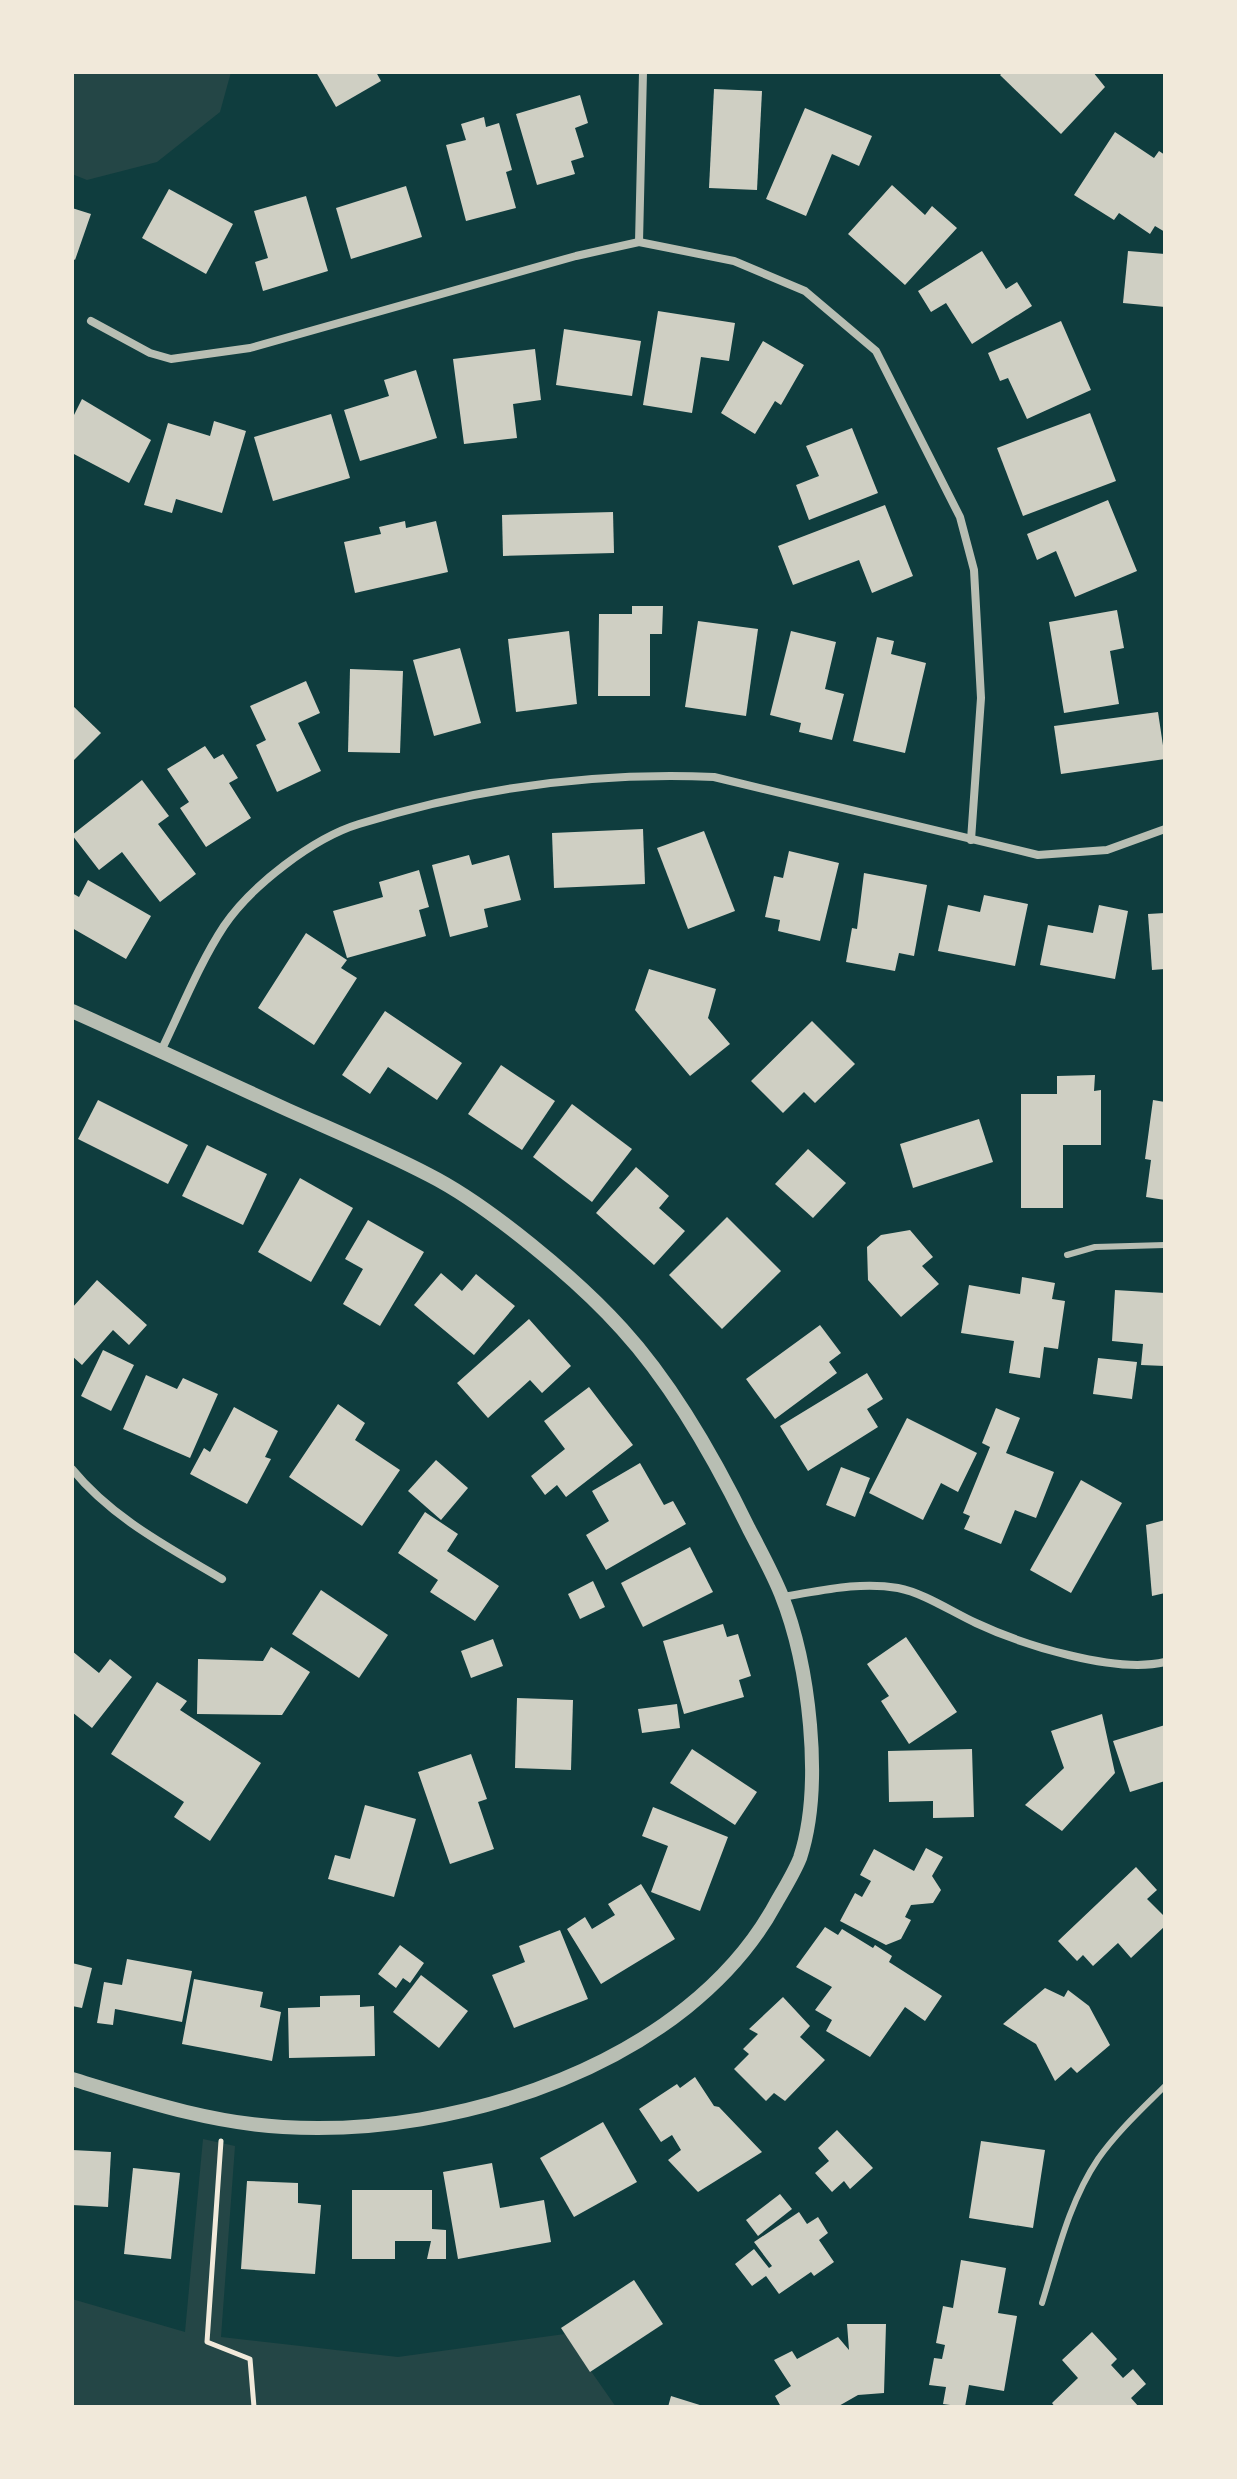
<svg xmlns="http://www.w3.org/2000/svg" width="1237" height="2479" font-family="Manrope,sans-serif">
  <rect width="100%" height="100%" fill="#0f3d3e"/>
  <g fill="#244646">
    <path d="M72,72H231L220,112L157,162L87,180L72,174Z"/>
    <path d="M203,2139L235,2146L221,2337L398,2357L565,2334L616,2407H72V2299L185,2332Z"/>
  </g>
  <g fill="#cfcfc3">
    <path d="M316,72H376L381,81L336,107Z"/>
    <path d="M1003,72H1093L1105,87L1061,134L1000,75Z"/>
    <path d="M714,89L762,91L757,190L709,188Z"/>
    <path d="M580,95L588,123L575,128L584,157L571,161L575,174L537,185L516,114Z"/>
    <path d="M805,108L872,136L859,166L832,154L806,216L766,199Z"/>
    <path d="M484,117L486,127L499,123L512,170L506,172L516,208L466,221L446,145L466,140L461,124Z"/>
    <path d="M1115,132L1154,158L1159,151L1165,155V232L1155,226L1150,234L1119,213L1114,220L1074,195Z"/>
    <path d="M892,185L925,215L932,206L957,228L905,285L848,234Z"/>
    <path d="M406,186L422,237L351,259L336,208Z"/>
    <path d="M169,189L233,224L206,274L142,238Z"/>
    <path d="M306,196L328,271L263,291L255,262L268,258L254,211Z"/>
    <path d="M72,208L91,214L75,260L72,258Z"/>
    <path d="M982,251L1006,289L1017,282L1032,306L972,344L946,303L931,312L918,291Z"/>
    <path d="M1128,251L1165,254V307L1123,303Z"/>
    <path d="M658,311L735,323L729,361L701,357L692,413L643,405Z"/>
    <path d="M1061,321L1091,390L1027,419L1008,378L1000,381L988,353Z"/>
    <path d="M564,329L641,341L632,396L556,385Z"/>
    <path d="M763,341L804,365L781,405L775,401L755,434L721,413Z"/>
    <path d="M535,349L541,400L513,404L517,438L464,444L453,359Z"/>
    <path d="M416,370L437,438L360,461L344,410L389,396L384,380Z"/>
    <path d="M82,399L151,440L129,483L72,453V419Z"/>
    <path d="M1090,413L1116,481L1023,516L997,448Z"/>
    <path d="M331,414L350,478L273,501L254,437Z"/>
    <path d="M214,421L246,431L222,513L176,499L172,513L144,505L168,423L210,436Z"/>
    <path d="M852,428L878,493L809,520L796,485L819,476L806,446Z"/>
    <path d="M1108,500L1137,571L1075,597L1056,551L1037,560L1027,534Z"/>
    <path d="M885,505L913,576L872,593L859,560L793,585L778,546Z"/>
    <path d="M613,512L614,553L503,556L502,515Z"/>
    <path d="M405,521L406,528L436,521L448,572L355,593L344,542L381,534L379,527Z"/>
    <path d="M632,606H663L662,634H650V696H598L599,614H632Z"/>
    <path d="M1117,610L1124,648L1110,651L1119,704L1064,713L1049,622Z"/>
    <path d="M698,621L758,629L746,716L685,707Z"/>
    <path d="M569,631L577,704L516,712L508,639Z"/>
    <path d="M791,631L836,642L825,689L844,694L832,740L799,732L801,723L770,715Z"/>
    <path d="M877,637L894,641L891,654L926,663L905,753L853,741Z"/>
    <path d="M460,648L481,723L434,736L413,660Z"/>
    <path d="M350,669L403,671L400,753L348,752Z"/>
    <path d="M306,681L320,713L298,723L321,771L277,792L256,745L266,740L250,706Z"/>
    <path d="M72,705L101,733L72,762Z"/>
    <path d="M1158,712L1165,759L1061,774L1054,726Z"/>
    <path d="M205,746L214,759L223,754L238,778L229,783L251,818L206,847L180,808L189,802L167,769Z"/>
    <path d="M142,780L169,816L158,824L196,874L160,902L122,852L99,870L72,835Z"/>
    <path d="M643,829L645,884L554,888L552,833Z"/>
    <path d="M704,831L735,911L688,929L657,848Z"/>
    <path d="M789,851L839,863L820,941L778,931L780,920L765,917L774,876L783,878Z"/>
    <path d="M469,855L472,865L509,855L521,900L484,909L488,927L450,937L432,865Z"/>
    <path d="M419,870L429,907L419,910L426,936L347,958L333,911L383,897L379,882Z"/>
    <path d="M864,873L927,885L914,956L899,953L895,971L846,962L852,928L857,929Z"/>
    <path d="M88,880L151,916L126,959L72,928V893L79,897Z"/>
    <path d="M984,895L1028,904L1015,966L938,951L948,905L980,912Z"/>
    <path d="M1099,905L1128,911L1115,979L1040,965L1048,925L1093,933Z"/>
    <path d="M1165,913V969L1152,970L1148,914Z"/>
    <path d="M306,933L347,960L341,968L357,978L314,1045L258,1008Z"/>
    <path d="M649,969L716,989L708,1018L730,1044L690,1076L635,1010Z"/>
    <path d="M385,1011L462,1063L437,1100L388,1067L370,1094L342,1075Z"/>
    <path d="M812,1021L855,1064L815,1103L804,1092L783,1113L751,1081Z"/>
    <path d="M501,1065L555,1101L522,1150L468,1114Z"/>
    <path d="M1095,1075L1094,1091L1101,1090V1145H1063V1208H1021V1094H1057V1076Z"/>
    <path d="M98,1100L188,1145L168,1184L78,1139Z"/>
    <path d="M1153,1100L1165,1102V1200L1146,1197L1151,1160L1145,1159Z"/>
    <path d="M572,1104L632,1149L592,1202L533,1157Z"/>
    <path d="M979,1119L993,1162L913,1188L900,1144Z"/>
    <path d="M207,1145L267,1174L243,1225L182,1196Z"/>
    <path d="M808,1149L846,1183L813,1218L775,1184Z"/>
    <path d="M636,1167L669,1196L659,1208L685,1231L654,1265L596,1213Z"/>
    <path d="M300,1178L353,1208L311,1282L258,1252Z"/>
    <path d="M727,1217L781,1271L722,1329L669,1275Z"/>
    <path d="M368,1220L424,1252L380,1326L343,1304L363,1269L345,1259Z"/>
    <path d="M910,1230L933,1257L922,1266L939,1284L901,1317L868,1280L867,1247L881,1235Z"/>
    <path d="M441,1273L462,1291L476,1274L515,1306L474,1355L414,1305Z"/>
    <path d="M1022,1277L1055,1283L1052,1299L1065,1301L1058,1349L1044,1347L1040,1378L1009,1373L1014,1341L961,1333L969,1285L1020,1294Z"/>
    <path d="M97,1280L147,1325L129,1345L113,1330L82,1365L72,1356V1308Z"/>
    <path d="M1115,1290L1165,1293V1366L1141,1365L1143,1344L1112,1341Z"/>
    <path d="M529,1319L571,1366L542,1393L530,1380L488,1418L457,1383Z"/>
    <path d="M820,1325L841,1353L829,1362L837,1373L775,1419L746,1379Z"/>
    <path d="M103,1350L134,1365L111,1411L81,1396Z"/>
    <path d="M1098,1358L1137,1362L1132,1399L1093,1394Z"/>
    <path d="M867,1373L883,1399L867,1409L878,1427L808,1471L780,1426Z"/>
    <path d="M146,1375L177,1389L183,1378L218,1394L190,1458L123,1429Z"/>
    <path d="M589,1387L633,1445L566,1497L557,1485L545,1495L531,1476L565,1449L544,1421Z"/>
    <path d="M338,1404L365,1423L355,1440L400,1470L362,1526L289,1477Z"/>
    <path d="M234,1407L278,1431L265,1457L271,1459L247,1504L190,1474L204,1448L210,1452Z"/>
    <path d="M996,1408L1020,1418L1006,1453L1054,1472L1036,1518L1015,1510L1001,1544L964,1529L970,1516L963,1513L990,1447L982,1443Z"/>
    <path d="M907,1418L977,1453L958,1492L941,1483L923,1520L869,1493Z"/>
    <path d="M436,1460L468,1488L441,1520L408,1491Z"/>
    <path d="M640,1463L664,1505L673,1501L686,1524L606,1570L586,1535L609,1521L592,1491Z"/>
    <path d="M841,1467L870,1478L855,1517L826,1505Z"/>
    <path d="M1081,1480L1122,1503L1071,1593L1030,1570Z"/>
    <path d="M425,1512L458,1534L447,1551L499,1586L475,1621L430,1592L438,1580L398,1553Z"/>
    <path d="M1165,1520V1593L1152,1596L1146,1525Z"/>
    <path d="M690,1547L713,1592L643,1627L621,1583Z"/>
    <path d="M593,1581L605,1607L580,1619L568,1594Z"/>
    <path d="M321,1590L388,1635L359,1678L292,1634Z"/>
    <path d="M723,1624L727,1637L738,1634L751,1676L739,1680L744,1697L684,1714L663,1641Z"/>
    <path d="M906,1637L957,1712L909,1744L881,1701L889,1696L867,1664Z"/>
    <path d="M493,1639L503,1666L471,1678L461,1651Z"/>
    <path d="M271,1647L310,1672L282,1715L197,1714L198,1659L263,1661Z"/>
    <path d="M72,1651L99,1673L110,1659L132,1677L92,1728L72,1712Z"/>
    <path d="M157,1682L187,1701L180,1710L261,1763L210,1841L174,1817L184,1802L111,1754Z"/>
    <path d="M517,1698L573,1700L571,1770L515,1768Z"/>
    <path d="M677,1704L680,1728L642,1733L638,1709Z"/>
    <path d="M1102,1714L1115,1773L1062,1831L1025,1805L1064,1768L1051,1731Z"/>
    <path d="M1165,1725V1781L1130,1792L1113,1741Z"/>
    <path d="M692,1749L757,1792L735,1825L670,1783Z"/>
    <path d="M972,1749L974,1817L933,1818V1801L889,1802L888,1751Z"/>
    <path d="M471,1754L487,1799L478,1802L494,1849L450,1864L418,1772Z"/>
    <path d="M365,1805L416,1819L394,1897L328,1879L335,1855L350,1859Z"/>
    <path d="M653,1807L728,1837L700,1911L651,1892L668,1846L642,1836Z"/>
    <path d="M926,1848L943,1857L932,1876L941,1890L933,1903L911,1905L905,1917L911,1920L901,1939L886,1945L840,1921L855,1893L862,1897L871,1881L860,1875L874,1849L914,1871Z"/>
    <path d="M1136,1867L1157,1890L1147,1899L1165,1917V1926L1131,1958L1118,1943L1093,1966L1083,1955L1077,1961L1058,1941Z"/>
    <path d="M641,1884L675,1939L601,1984L567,1929L585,1917L592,1929L615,1915L608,1904Z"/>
    <path d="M825,1927L838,1935L842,1929L873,1948L875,1945L892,1956L889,1962L942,1996L925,2021L905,2007L870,2057L826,2031L832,2020L815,2010L832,1987L796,1967Z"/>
    <path d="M560,1930L588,1999L514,2028L492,1975L525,1962L519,1946Z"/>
    <path d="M400,1945L424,1963L410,1983L403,1978L396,1988L378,1974Z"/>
    <path d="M127,1959L192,1971L182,2022L115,2009L113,2025L97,2023L104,1982L122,1985Z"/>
    <path d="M72,1963L92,1968L82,2008L72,2006Z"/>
    <path d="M421,1975L468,2011L439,2048L393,2012Z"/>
    <path d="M194,1979L263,1992L260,2007L281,2012L272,2061L182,2044Z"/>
    <path d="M1045,1988L1064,1997L1068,1990L1089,2006L1110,2045L1077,2073L1071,2067L1055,2081L1036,2044L1003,2024Z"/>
    <path d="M360,1995V2007L374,2006L375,2056L289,2058L288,2008L320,2007V1996Z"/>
    <path d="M783,1997L810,2026L800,2037L825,2060L785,2101L774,2093L766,2101L734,2069L749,2054L743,2049L758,2034L749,2029Z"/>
    <path d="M695,2077L714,2106L719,2107L762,2152L698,2192L668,2160L681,2150L672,2135L661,2142L639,2109L677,2084L680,2088Z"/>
    <path d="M603,2122L637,2182L574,2217L540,2158Z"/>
    <path d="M837,2130L873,2168L850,2189L844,2181L832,2192L815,2173L829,2161L818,2148Z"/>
    <path d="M981,2141L1045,2150L1033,2228L969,2218Z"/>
    <path d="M72,2150L111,2152L108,2207L72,2205Z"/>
    <path d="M492,2163L500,2208L544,2200L551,2242L458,2259L443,2172Z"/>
    <path d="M133,2168L180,2173L171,2259L124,2254Z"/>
    <path d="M247,2181L298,2183V2203L321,2205L315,2274L241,2269Z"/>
    <path d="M352,2190H432V2229L446,2230V2259H427L431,2241H395V2259H352Z"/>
    <path d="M780,2194L792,2209L758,2236L746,2220Z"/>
    <path d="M799,2212L807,2224L818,2217L828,2233L819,2240L834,2262L814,2276L811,2272L779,2294L766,2276L752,2286L735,2264L754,2249L769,2268L772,2266L754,2242Z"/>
    <path d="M961,2260L1006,2268L998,2313L1017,2316L1004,2391L969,2385L965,2407L943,2404L946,2387L929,2385L934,2358L942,2359L945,2345L936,2343L943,2306L953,2308Z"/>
    <path d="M634,2280L663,2324L590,2372L561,2328Z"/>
    <path d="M847,2324H886L884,2393L858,2395L837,2407H781L775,2396L791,2386L774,2360L792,2351L797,2359L838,2337L849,2350Z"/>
    <path d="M1092,2332L1117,2359L1111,2365L1123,2378L1133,2369L1146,2384L1131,2398L1139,2407H1055L1052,2403L1078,2378L1062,2360Z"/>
    <path d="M671,2396L703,2406L702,2407H668Z"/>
  </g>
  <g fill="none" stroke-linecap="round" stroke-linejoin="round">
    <path stroke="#f1e9da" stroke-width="5" d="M221,2141L207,2342L250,2359L254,2407"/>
    <g stroke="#b8beb3" stroke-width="6">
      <path d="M1067,1255L1095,1247L1165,1245"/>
      <path d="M1042,2303C1057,2255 1069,2202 1098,2159C1117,2132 1142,2109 1165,2086"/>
    </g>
    <g stroke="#b8beb3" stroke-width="8">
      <path d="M639,242L643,72"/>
      <path d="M91,321L150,353L171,359L250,348L576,256L639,242L734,261L805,291L876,351L960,517L974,570L981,698L971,840"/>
      <path d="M161,1051C181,1010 199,964 224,926C251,886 313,838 359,824C474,788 594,772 714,777L1038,855L1107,850L1165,829"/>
      <path d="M72,1469C112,1518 168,1547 222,1579"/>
      <path d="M782,1597C820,1591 859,1581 898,1588C924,1593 952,1612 976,1623C1023,1645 1115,1674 1165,1662"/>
    </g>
    <path stroke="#b8beb3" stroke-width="14" d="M72,1011C144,1043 216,1077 288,1110C335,1131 383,1151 429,1175C488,1205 577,1279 622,1329C674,1386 715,1459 749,1529C760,1550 772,1572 781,1594C809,1664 824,1785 800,1858C794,1873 784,1889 776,1903C689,2064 456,2138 283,2127C210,2123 141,2100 72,2079"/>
  </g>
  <rect width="1237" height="2479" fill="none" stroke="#f1e9da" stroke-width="148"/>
</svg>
